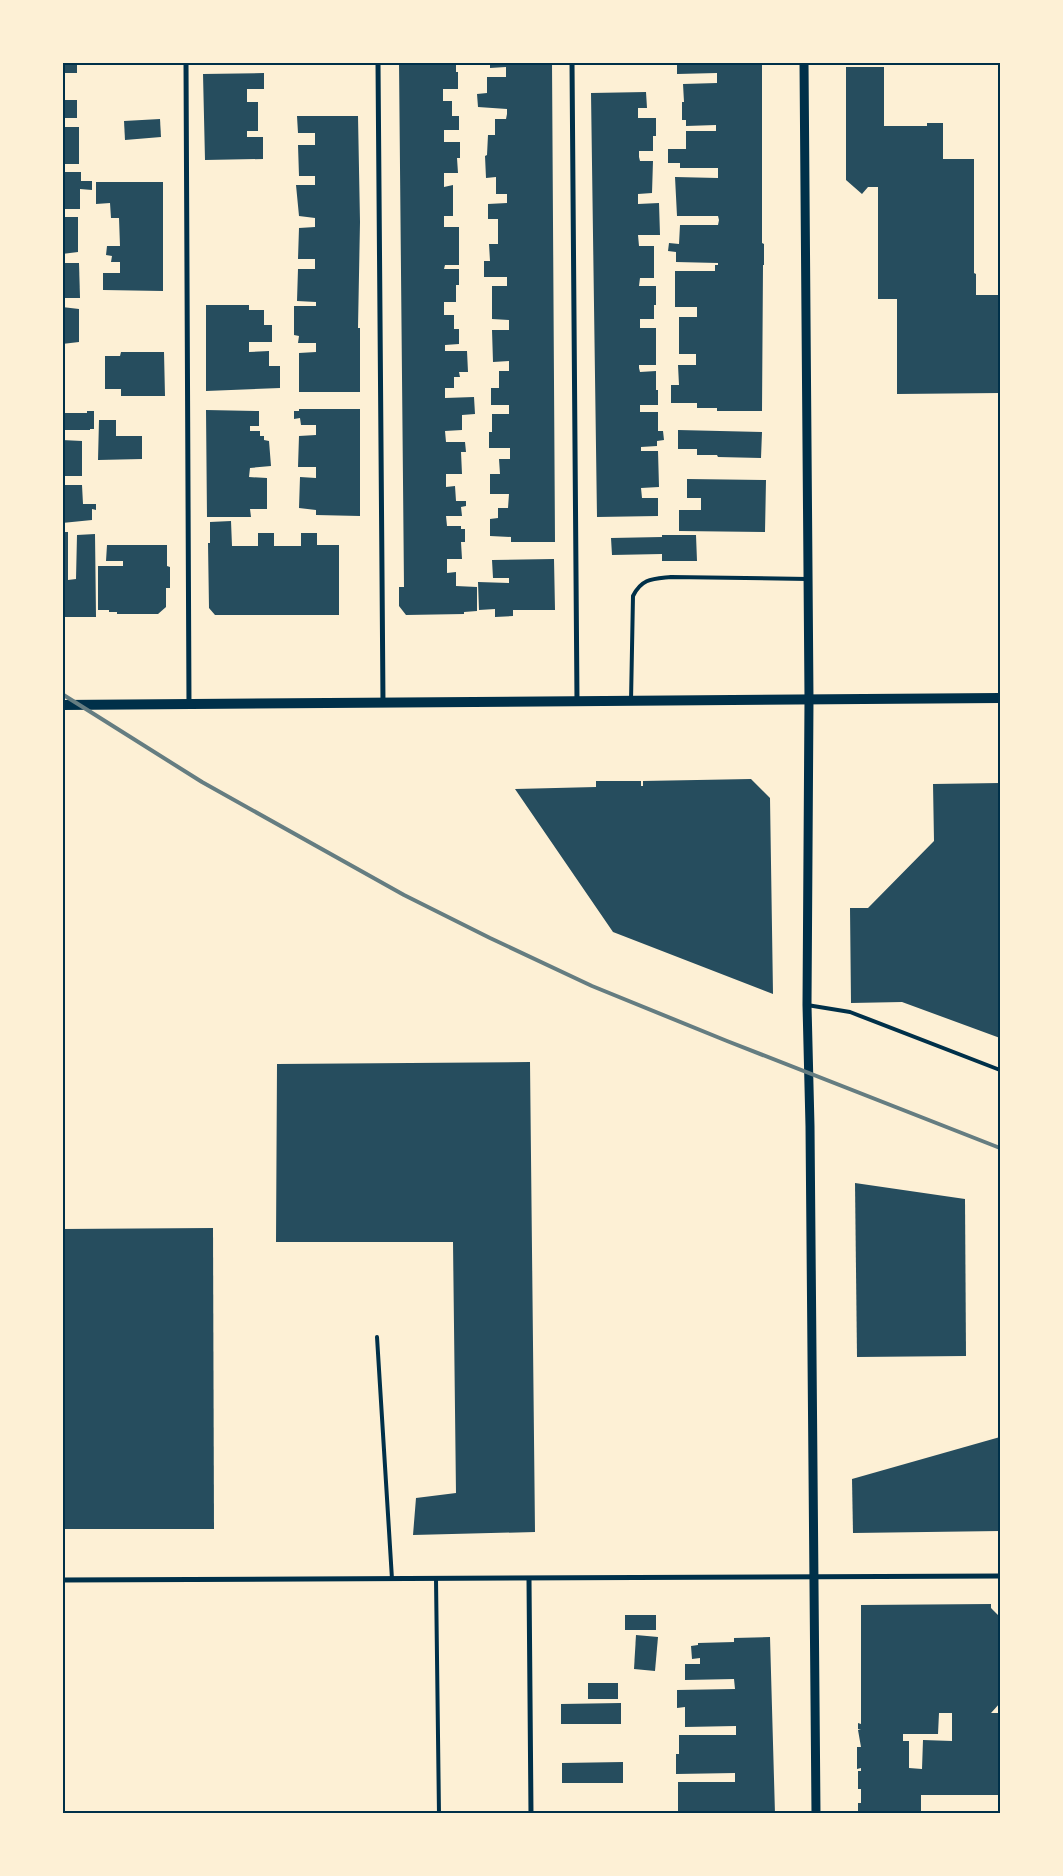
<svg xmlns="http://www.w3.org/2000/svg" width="1063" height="1876" font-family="'Sofia Sans Condensed',sans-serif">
  <rect width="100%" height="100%" fill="#fdf0d5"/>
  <g fill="#264d5e" fill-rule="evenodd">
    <rect x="62" y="62" width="15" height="11"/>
    <path d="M399,62H456V72H458V89H443V101H452V116H459V130H444V142H460V158H457L458,173H444V187L453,185V216H444V227H459V265H445L444,269H459V285H456V302H444V315H454V329H459V344L445,345V351H467L468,372H459L460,377H454V388H445V398L474,397L475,414L462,415V430L445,431L446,442H465L466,452H461L462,474H446V487L455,486L456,501H466V506L461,507L462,516H446L447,526H461V529H465V542H461L462,559H447V573L456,572V586L477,587V611L464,612V614L406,615L399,606V587H404Z"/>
    <path d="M490,62H552L555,542H511V537L490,536V519L498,518V508H508L509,494H490V474H500L499,459H510V448H489V432H492V414H509V405H491V388H499V371H509V361L493,362L492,330H509V320L492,319V286H507V277H484V261H490L489,244H498V219H488V204L507,203V194H496V177L486,178L485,156L487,155L488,135H495V119H506L507,114V109L478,107L477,94L487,93V77H506V67L490,68Z"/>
    <path d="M677,62H762V243L764,244V265H763L762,411H717V408H697V403H671V385H679L678,365H696V354H679V317H697V307H675V271H715V265H718V263L676,262V252L668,251L669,243L679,244L680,225H718L719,220L718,216H677L675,177L718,178V168H680V163H668V149H686V131H716V125L686,126V120H682V102H684L683,84L717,83V73L677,74Z"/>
    <path d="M846,67H884V126H927V123H943V159H974V273L976,274V295H1000V393L897,394V299H878V187H868L862,194L846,180Z"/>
    <path d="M264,73V89H247V102H258V131H247V137H263V159L205,160L203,74Z"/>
    <path d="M646,92L647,108H638V118H656V136H653V151H639V157L640,161H653L652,193L638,194V204L659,203L660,235H638L639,246H654V278H640L639,286H656V305H654V319H640V328H656V365H639V368L640,372L656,371V390H658V405H640V412H658V431H663L664,440L657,441V446L641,447V451H658L659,487L641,488L642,498H658V516L597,517L591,93Z"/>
    <rect x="62" y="100" width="15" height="18"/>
    <path d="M297,116H358L360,222L358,328H360V392H299V353L316,352V343H298L299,336L294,335V306H316V302L297,301L298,269H315V259H298L299,228L315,227V218L299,216L296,185H315V176H299L298,145H315V133H298Z"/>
    <path d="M160,119L161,137L125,140L124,121Z"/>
    <rect x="62" y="127" width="17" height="37"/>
    <path d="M62,172H81V181H92V190L80,189V209H62Z"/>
    <path d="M96,182H163V291L103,290V273H120V262H111L112,256L106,255L107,246H120L119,218H111L110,203L96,204Z"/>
    <path d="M62,217H78V252L62,254Z"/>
    <path d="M62,263H79L80,298H62Z"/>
    <path d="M206,305H249V310H264V325H272V342H249V352L269,351V366H280V388L206,391Z"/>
    <path d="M62,307L79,309V342L62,344Z"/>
    <path d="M121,352H164L165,396H121V389H105V356H120Z"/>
    <path d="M299,409H360V516L316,515V510L299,508L300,477L316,478V467H298L299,436L316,435V425H301L300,418L294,419V411H299Z"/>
    <path d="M206,410L259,411V426H250V431H260V436H264V440L269,441L271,466L250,468L249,477L267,478V509H250L251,517H207Z"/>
    <path d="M87,411H94V429H90V430H62V413H87Z"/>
    <path d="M99,420H116V436H142V459L98,460Z"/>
    <path d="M678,430L762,432L761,458L718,457L717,455H697V449H678Z"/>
    <path d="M62,440L82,441V476H62Z"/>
    <path d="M687,479L766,480L765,532L679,531V510H701V498H687Z"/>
    <path d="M62,485H82L83,504H96V510L92,509V520L62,523Z"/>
    <path d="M231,521L232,546H258V533H274V546H301V533H317V545H339V615H215L209,608L208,543H210V522Z"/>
    <path d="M62,532H68V580L76,579L77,535L95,534L96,617H62Z"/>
    <path d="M662,535H696L697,561H662V554L612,555L611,538L662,537Z"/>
    <path d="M107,545H167V566L170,567V588H166V607L158,614H117V612H109V610H98V566H123V561H106Z"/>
    <path d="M554,559L555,610H513V616L495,617V609L479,610L478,582L509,583V578H493L492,560Z"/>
    <path d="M751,779L770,798L773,994L613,932L515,789L596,787V781H641V786H643V781Z"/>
    <path d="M1000,783V1038L902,1002L851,1003L850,908H868L934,841L933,784Z"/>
    <path d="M530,1062L535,1532L413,1535L416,1498L456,1493L453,1242H276L277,1064Z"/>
    <path d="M855,1183L965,1199L966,1356L857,1357Z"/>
    <path d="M213,1228L214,1529H62V1229Z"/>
    <path d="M1000,1437V1531L853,1533L852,1479Z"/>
    <path d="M991,1604V1608L1000,1617V1703L991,1713H1000V1795H921V1814H858V1803H861V1789H858V1771H861V1768L857,1769V1747H861L858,1730H861L858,1729V1723L861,1724V1605ZM939,1713H952V1741L923,1740L922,1769L909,1768V1741H903V1734H938Z"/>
    <rect x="625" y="1615" width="31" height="15"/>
    <path d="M636,1635L658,1637L655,1671L634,1669Z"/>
    <path d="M770,1637L775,1814H678V1782H735V1773L676,1774V1754H679V1735H736V1726L685,1727V1707L677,1708V1690L735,1689L734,1679L685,1680V1664H700V1658L692,1659L691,1646L698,1645V1643L734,1642V1638Z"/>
    <rect x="588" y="1683" width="30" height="16"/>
    <path d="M621,1703V1724H561V1704Z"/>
    <path d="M623,1762V1783H562V1763Z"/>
  </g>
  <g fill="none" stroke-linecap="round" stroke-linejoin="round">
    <g stroke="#003049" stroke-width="4">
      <path d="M631,701L633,596C642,578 653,579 671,577L808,579"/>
      <path d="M807,1005L850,1012L1000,1070"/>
      <path d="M377,1337L392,1579"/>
      <path d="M436,1579L439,1814"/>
    </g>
    <g stroke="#003049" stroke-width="5">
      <path d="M186,62L189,704"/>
      <path d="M378,62L383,702"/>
      <path d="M572,62L577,701"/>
      <path d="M529,1579L531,1814"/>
      <path d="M62,1580L1000,1576"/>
    </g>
    <path stroke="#003049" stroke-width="9" d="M804,62L809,699L807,1005L810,1126L816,1814"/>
    <path stroke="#003049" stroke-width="10" d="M62,705L1000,698"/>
    <path stroke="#657d81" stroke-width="4" d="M62,694L202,782L404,895L490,938L592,986L727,1041L1000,1148"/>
  </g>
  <rect width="1063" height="1876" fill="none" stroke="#fdf0d5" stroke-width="128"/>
  <rect x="64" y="64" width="935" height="1748" fill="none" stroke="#003049" stroke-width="2"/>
</svg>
